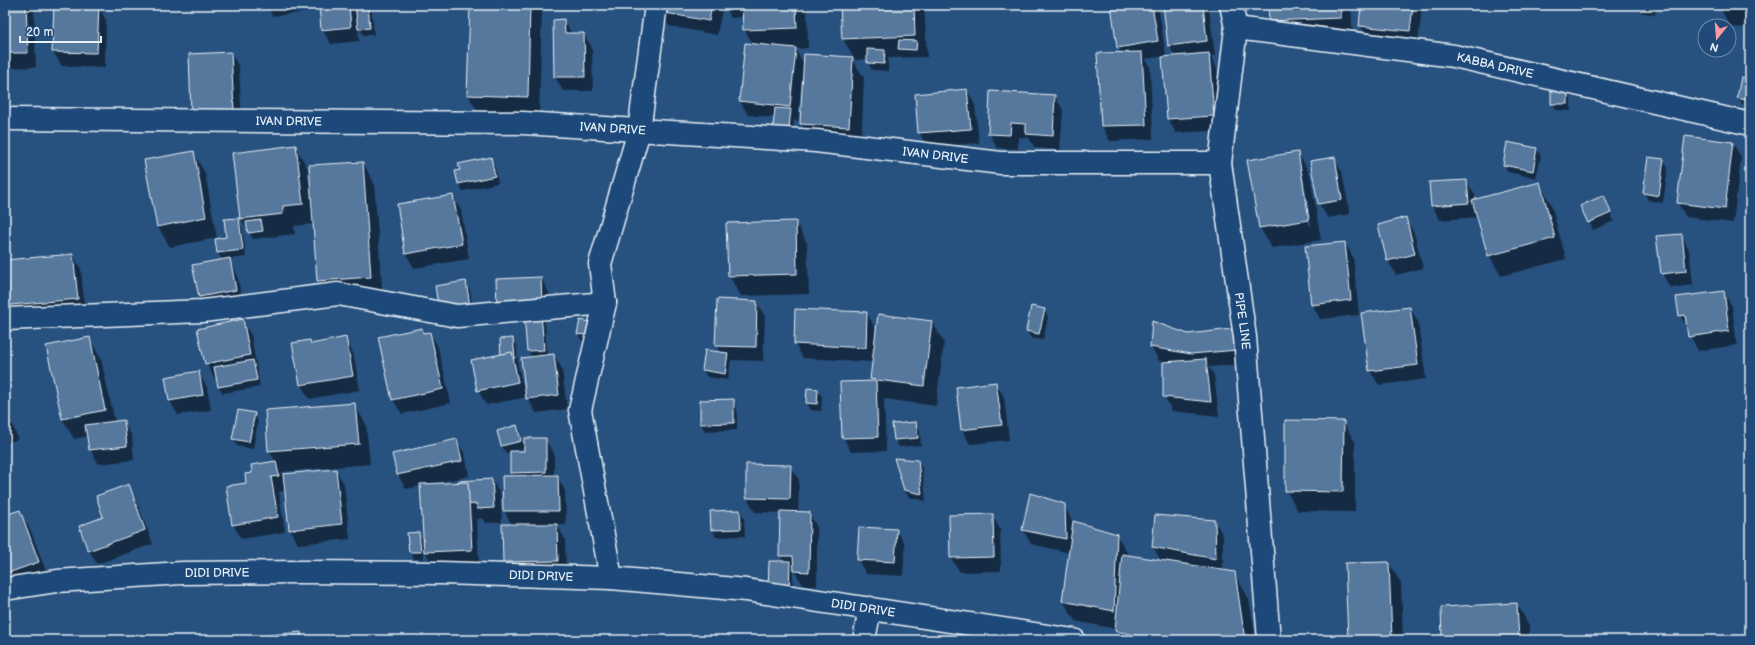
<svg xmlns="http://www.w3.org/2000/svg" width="1755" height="645" font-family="'Balsamiq Sans',sans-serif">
  <rect width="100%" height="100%" fill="#27517f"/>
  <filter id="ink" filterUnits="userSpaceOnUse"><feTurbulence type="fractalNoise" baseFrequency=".025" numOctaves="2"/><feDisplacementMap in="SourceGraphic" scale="8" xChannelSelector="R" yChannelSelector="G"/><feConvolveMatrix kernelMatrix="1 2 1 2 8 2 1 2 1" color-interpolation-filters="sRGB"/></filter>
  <g filter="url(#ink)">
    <g fill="#0007" fill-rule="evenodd">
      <path d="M5,5H30L34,11L36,67L5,68Z"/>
      <path d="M55,5L98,6L106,20L105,68L62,66L53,52Z"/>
      <path d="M268,5H300L301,13L272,16Z"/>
      <path d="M320,5H354L357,10L356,5H371L374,35H363L358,26L359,41L331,44L322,29Z"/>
      <path d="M471,5H542L539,117L480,115L468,95Z"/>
      <path d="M662,5H723L717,35L669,26L661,12Z"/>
      <path d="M724,5H807L808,48L795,49L805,65V55L854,58L843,39L841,5H924L927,57L888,58V71L872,70L868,63V59L853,60L864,78L861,147L813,145L801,124L804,79H802L798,121L794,120L793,134L779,133L774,126L775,118L748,115L740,101L753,44L744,29L743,10H742V17L731,18Z"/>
      <path d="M1112,5H1158L1166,56L1145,59L1150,67L1153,139L1110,141L1102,126L1099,54L1122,53L1118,47Z"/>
      <path d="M1164,5H1207L1209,9L1215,56H1210L1217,69L1222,130L1176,133L1168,119L1163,58L1175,57L1169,45Z"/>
      <path d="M1269,5H1351L1353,39L1282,41L1270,21Z"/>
      <path d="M1362,5H1422L1418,45L1369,40L1360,26Z"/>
      <path d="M1637,5H1657L1655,15L1641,12Z"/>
      <path d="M1719,5H1750V28L1730,27Z"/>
      <path d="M564,20L572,34H584L592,48L593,91H563L555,77Z"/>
      <path d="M231,53L239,67L242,125L201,127Z"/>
      <path d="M1750,79V107L1742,105L1738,98Z"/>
      <path d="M1567,88L1571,95V111L1556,110L1552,103Z"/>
      <path d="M967,90L975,105L979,143L927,147L919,132Z"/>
      <path d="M1055,96L1063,110L1060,150L1035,148L1029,138L1018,137V149L997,148L989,133Z"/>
      <path d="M1733,143L1741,157L1733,223L1686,217L1678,203Z"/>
      <path d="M295,146L307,167L310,190L363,163L374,183L383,298L330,301L318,281L314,224L294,226L295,234L253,239L249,232L241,219Z"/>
      <path d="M1537,149L1541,156L1536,178L1508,172L1504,165Z"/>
      <path d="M193,152L205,173L217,239L227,238L238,219L242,226L246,257L229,259L237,274L243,304L208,311L200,297L222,260L218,253L216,238L170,247L158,227Z"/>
      <path d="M1298,153L1310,174L1321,240L1272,248L1260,228ZM1301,174H1303L1311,225H1309Z"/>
      <path d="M490,158L495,166L498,183L463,191L459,184L457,172Z"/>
      <path d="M1334,158L1342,172L1350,214L1328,218L1319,204L1312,162Z"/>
      <path d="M1664,160L1668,167L1663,203L1648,200L1644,193Z"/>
      <path d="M1466,181L1475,195V200L1539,183L1551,204L1566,259L1501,276L1489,255L1478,217L1440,220L1432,206Z"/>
      <path d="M452,196L461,210L469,259L414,268L406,254Z"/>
      <path d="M1607,204L1614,221L1593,230L1582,206Z"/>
      <path d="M1406,219L1414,233L1423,268L1396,275L1388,260Z"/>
      <path d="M796,222L807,243L809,294L741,296L729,276Z"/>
      <path d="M1681,235L1689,249L1693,285L1670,288L1662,273Z"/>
      <path d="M1345,243L1353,257L1359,315L1320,319L1312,304Z"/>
      <path d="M73,255L81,269L85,313L19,319L11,305Z"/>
      <path d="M541,278L549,293L550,320L545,321L547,356L554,355L562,369L567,409L536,413L527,397L486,405L478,390L513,339L517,346L518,366L525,395H527L532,358L528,350L525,321L506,322Z"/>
      <path d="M466,283L470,290L473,313L444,317Z"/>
      <path d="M1723,292L1732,306L1737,345L1698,351L1680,315Z"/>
      <path d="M757,302L765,317L763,361L731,360L728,380L707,377L703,370L720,353L716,345Z"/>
      <path d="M1410,308L1418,322L1426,379L1379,385L1370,371L1362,314Z"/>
      <path d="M1044,310L1048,317L1043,340L1031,338L1027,331Z"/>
      <path d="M867,313L875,328V338L932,322L944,342L936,406L884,399L886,451L851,452L843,437L873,382L871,378L873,362L803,358L795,344Z"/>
      <path d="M242,321L251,335L260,387L223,393L218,386L217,377L214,378L206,363Z"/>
      <path d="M421,329L424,334L430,333L438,347L451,403L402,414L393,400Z"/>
      <path d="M1231,330L1239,344L1244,364L1209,367L1214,375L1219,416L1172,411L1164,396V362L1159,361L1151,347L1188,335Z"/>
      <path d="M578,334L597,338L596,343L582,341Z"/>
      <path d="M89,338L101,359L115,422H123L132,436L134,460L98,464L90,449L88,436L74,439L62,418Z"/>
      <path d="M345,338L353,353L360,390L309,399L301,385L293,344L310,341L312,344Z"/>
      <path d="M198,372L207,387L211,410L178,415L170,401L166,378Z"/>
      <path d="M996,383L1004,397L1009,440L970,444L962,430L957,388Z"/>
      <path d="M818,390L822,397L821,411L811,410L807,403Z"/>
      <path d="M733,400L737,408V430L705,431L701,424Z"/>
      <path d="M5,404L18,439L5,444Z"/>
      <path d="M354,404L366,424L370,464L281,472L283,475L336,470L344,484L350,539L298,544L290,529L285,491L279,492L285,532L241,539L233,524L247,484L254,474L276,462L269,451L266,411Z"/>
      <path d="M254,414L258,421L253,449L237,446L233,439Z"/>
      <path d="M1343,422L1355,442V512L1298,511L1286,490Z"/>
      <path d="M916,423L920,431L921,445L899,447L895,440Z"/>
      <path d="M516,426L520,434L524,447L545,439L554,453V477L557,476L565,491L566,525H557L565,539L566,575L512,576L504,561L512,525L504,511V477H514L511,472V452L506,453L502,446L498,431ZM525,448V452L513,451Z"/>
      <path d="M456,440L465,454L469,476L436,483V484L492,480L500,494L502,522L486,523L483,518L477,519L479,564L434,566L425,552L422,486L406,489L398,475L393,454Z"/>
      <path d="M918,461L922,468L926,501L909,497L904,490Z"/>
      <path d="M790,466L799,480L798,513H809L817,527V586L803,585L793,568V600L773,599L784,562L780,556L781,513L755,512L747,498Z"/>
      <path d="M128,486L136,500L153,544L97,564L89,550L105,517Z"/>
      <path d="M1064,505L1072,521L1117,535L1129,556L1161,561L1153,547L1156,516L1215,521L1223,536V572L1234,573L1249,599L1256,640H1121L1116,629L1075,621L1063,601L1070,553L1031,544L1023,530Z"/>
      <path d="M19,511L31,531L50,582L5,598V516Z"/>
      <path d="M740,511L744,518L745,536L716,537L712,530L711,512Z"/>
      <path d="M992,515L1000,529L1001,571L960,572L951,558Z"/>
      <path d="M896,530L905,544L903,576L866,574L858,560Z"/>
      <path d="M418,533L422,540L424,559H414L410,552Z"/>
      <path d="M1389,563L1401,583L1403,640H1349Z"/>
      <path d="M1517,604L1529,625V640H1443Z"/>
    </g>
    <g fill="#57789d" stroke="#e8f1f8">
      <path d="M5,5H26L28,53H5Z"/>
      <path d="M54,5H99L97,53L52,52Z"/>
      <path d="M267,5H298V6L267,9Z"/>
      <path d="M319,5H349L351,27L321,30Z"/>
      <path d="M355,5H368L370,28L358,29Z"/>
      <path d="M470,5H530L528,97L467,95Z"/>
      <path d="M661,5H712L709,21L660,12Z"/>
      <path d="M742,5H796L797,28L743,30Z"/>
      <path d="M840,5H914L915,36L842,39Z"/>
      <path d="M1111,5H1152L1158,41L1117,48Z"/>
      <path d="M1163,5H1203L1207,41L1168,46Z"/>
      <path d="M1268,5H1341V18L1269,21Z"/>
      <path d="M1361,5H1413L1410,31L1359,26Z"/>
      <path d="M1636,5H1652V8Z"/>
      <path d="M1718,5H1750V9L1718,6Z"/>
      <path d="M564,19L565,33H584L585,77H554L553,20Z"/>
      <path d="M899,40L917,41L916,50L898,49Z"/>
      <path d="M745,43L796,48L790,107L739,101Z"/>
      <path d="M867,49L885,50L884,64L867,63Z"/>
      <path d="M231,52L234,111L191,113L189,54Z"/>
      <path d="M1142,52L1146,125L1101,126L1097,53Z"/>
      <path d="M1209,53L1214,116L1167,119L1162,57Z"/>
      <path d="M804,54L853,57L849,127L800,124Z"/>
      <path d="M1741,77L1750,78V101L1737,98Z"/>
      <rect x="1551" y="87" width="17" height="17"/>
      <path d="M967,89L971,129L918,133L915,94Z"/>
      <path d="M990,91L1055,95L1053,136L1026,134V124L1011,123L1010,135L988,134Z"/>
      <path d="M775,108L791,109L789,128L773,127Z"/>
      <path d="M1685,136L1733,142L1725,209L1677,203Z"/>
      <path d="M1507,142L1537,148L1533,171L1503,165Z"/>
      <path d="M296,145L303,204L283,206V214L240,219L232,153Z"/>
      <path d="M194,151L206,217L157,227L144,160Z"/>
      <path d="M1298,152L1309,220L1259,228L1247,160Z"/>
      <path d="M491,157L495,176L458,184L455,171L460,170L458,164Z"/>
      <path d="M1335,157L1342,200L1318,204L1310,161Z"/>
      <path d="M1648,157L1664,159L1659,196L1643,193Z"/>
      <path d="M363,162L371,277L317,281L309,165Z"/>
      <path d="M1467,180L1469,203L1431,206L1429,182Z"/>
      <path d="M1540,182L1555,238L1488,256L1472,200Z"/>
      <path d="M453,195L462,244L405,254L397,204Z"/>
      <path d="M1604,195L1611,213L1588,223L1580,206Z"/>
      <path d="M1406,217L1415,254L1387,261L1378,225Z"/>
      <path d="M239,218L243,250L217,253L215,239L226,237L224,219Z"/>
      <path d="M261,220L263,231L248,233L246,222Z"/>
      <path d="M796,221L797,274L728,276L726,223Z"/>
      <path d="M1682,234L1686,271L1661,274L1656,236Z"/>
      <path d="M1345,242L1351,300L1311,305L1305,246Z"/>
      <path d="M73,254L78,299L10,305L5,260Z"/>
      <path d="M230,258L236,290L199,297L192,265Z"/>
      <path d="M541,277L542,306L497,308L496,279Z"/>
      <path d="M466,281L470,306L439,310L435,286Z"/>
      <path d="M1724,291L1729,331L1688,337L1685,315L1679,316L1676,297Z"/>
      <path d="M717,299L757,301L756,347L715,346Z"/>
      <path d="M1031,306L1045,309L1039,334L1026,331Z"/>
      <path d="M1410,307L1418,365L1369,371L1361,313Z"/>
      <path d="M795,309L867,312L866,348L794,344Z"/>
      <path d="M541,313L544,350L527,351L524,315Z"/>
      <path d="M878,314L932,321L924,386L870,379Z"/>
      <path d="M243,319L250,355L205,364L197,329Z"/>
      <path d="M580,320L595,323L592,336L577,334Z"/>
      <path d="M1152,321L1188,334L1232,329L1237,350L1191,354L1150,347Z"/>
      <path d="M422,328L423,333L430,332L443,389L392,400L378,337Z"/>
      <path d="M90,337L105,410L62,419L46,346Z"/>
      <path d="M346,337L353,376L300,385L292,343L310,340L311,344Z"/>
      <path d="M513,338L515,358L501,359L500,339Z"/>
      <path d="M705,350L728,353L725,374L702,370Z"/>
      <path d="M512,352L518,382L477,391L471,360Z"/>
      <path d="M554,354L559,395L526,399L521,358Z"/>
      <path d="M1206,359L1211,402L1163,397V362Z"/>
      <path d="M253,360L257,380L218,387L214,367Z"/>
      <path d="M199,371L203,395L169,401L165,377Z"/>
      <path d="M876,381L878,437L842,438L840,382Z"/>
      <path d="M996,382L1002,425L961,430L956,387Z"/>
      <path d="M807,388L818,389L817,404L806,403Z"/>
      <path d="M734,399V423L700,424V400Z"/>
      <path d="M355,403L359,444L268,451L265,410Z"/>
      <path d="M5,409L11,424L5,426Z"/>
      <path d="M238,410L255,413L249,442L232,439Z"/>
      <path d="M124,420L127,446L89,450L85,425Z"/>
      <path d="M1285,420L1344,421L1343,492L1285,491Z"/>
      <path d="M916,422L918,438L894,440L892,424Z"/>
      <path d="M517,425L521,441L501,446L497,431Z"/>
      <path d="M524,438H546V472L510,473V451H524Z"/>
      <path d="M457,439L462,461L397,475L392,454Z"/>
      <path d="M894,458L918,460L922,494L904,490Z"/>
      <path d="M276,461L279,476L271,477L278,517L232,525L226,486L246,483L245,474L252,473L251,465Z"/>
      <path d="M746,464L791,465L790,499L746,498Z"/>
      <path d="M336,469L342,524L289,530L283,474Z"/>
      <path d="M558,475L559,511H503L502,476Z"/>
      <path d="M492,479L494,508L477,509V504L459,505L458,481Z"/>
      <path d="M468,482L472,550L424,552L420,484Z"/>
      <path d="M129,484L145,530L88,551L79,526L103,517L96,496Z"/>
      <path d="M1030,493L1065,504L1066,539L1022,530Z"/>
      <path d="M20,510L39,562L5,574V515Z"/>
      <path d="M740,510L741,529L711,530L710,511Z"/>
      <path d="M780,511L810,512L809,572L794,571L793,556H779Z"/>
      <path d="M993,514L994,557L950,558L949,515Z"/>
      <path d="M1155,515L1215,520L1216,559L1152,547Z"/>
      <path d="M1073,521L1117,534L1114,611L1062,601Z"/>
      <path d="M502,524H557L558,561L503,562Z"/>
      <path d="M859,527L897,529L895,562L857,560Z"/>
      <path d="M419,532L421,552H409L407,533Z"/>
      <path d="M1122,554L1235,572L1245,640H1159L1115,631Z"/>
      <path d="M769,561H790L789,593L768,592Z"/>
      <path d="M1389,562L1392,640H1348L1345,563Z"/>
      <path d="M1517,603L1519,640H1442L1441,607Z"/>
      <path d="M301,632L302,640H248V637Z"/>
      <path d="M979,632L1018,640H978Z"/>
    </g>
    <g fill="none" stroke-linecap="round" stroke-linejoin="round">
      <g stroke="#e8f1f8" stroke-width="25">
        <g id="minor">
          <path id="s1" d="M1231,5L1236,28L1220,163L1245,337L1269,640"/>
          <path id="s2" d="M1236,28L1454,56L1750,124"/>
          <path id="s3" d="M5,119L523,123L816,141L1001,163H1220"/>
          <path d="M5,319L203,311L338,294L457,316L605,303"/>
          <path d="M611,578L580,410L605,303L600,264L639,131L656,5"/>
          <path id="s4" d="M5,589L57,581L182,573L300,572L441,573L611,578L746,590L1074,640"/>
          <path d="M864,640L870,608"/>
        </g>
      </g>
      <use href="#minor" stroke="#1f4a7a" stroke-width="22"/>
    </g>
  </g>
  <g text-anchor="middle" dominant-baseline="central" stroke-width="3" stroke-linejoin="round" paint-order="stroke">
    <g font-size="12" fill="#e8f1f8" stroke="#1f4a7a">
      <text stroke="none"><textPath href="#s2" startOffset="262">KABBA DRIVE</textPath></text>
      <text stroke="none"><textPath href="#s3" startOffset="284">IVAN DRIVE</textPath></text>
      <text stroke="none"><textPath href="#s3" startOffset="608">IVAN DRIVE</textPath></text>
      <text stroke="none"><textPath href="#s3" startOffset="932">IVAN DRIVE</textPath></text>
      <text stroke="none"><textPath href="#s1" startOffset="319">PIPE LINE</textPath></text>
      <text stroke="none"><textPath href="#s4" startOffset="213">DIDI DRIVE</textPath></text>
      <text stroke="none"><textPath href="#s4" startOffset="537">DIDI DRIVE</textPath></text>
      <text stroke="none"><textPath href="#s4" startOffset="861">DIDI DRIVE</textPath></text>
    </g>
  </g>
  <rect width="1755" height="645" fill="none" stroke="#1f4a7a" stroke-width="20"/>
  <rect x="10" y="10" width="1735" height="625" fill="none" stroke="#e8f1f8" stroke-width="1.5" filter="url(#ink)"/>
  <g transform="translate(1717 38) rotate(197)"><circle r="19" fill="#1f4a7a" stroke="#6f8dac"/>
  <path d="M0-3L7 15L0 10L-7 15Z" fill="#ff9aa2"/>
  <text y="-6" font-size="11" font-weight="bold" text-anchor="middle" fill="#e8f1f8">N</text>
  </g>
  <path d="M20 36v6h81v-6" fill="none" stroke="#e8f1f8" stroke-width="2"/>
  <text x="26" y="36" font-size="12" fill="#e8f1f8" stroke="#1f4a7a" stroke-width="3" paint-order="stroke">20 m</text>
</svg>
